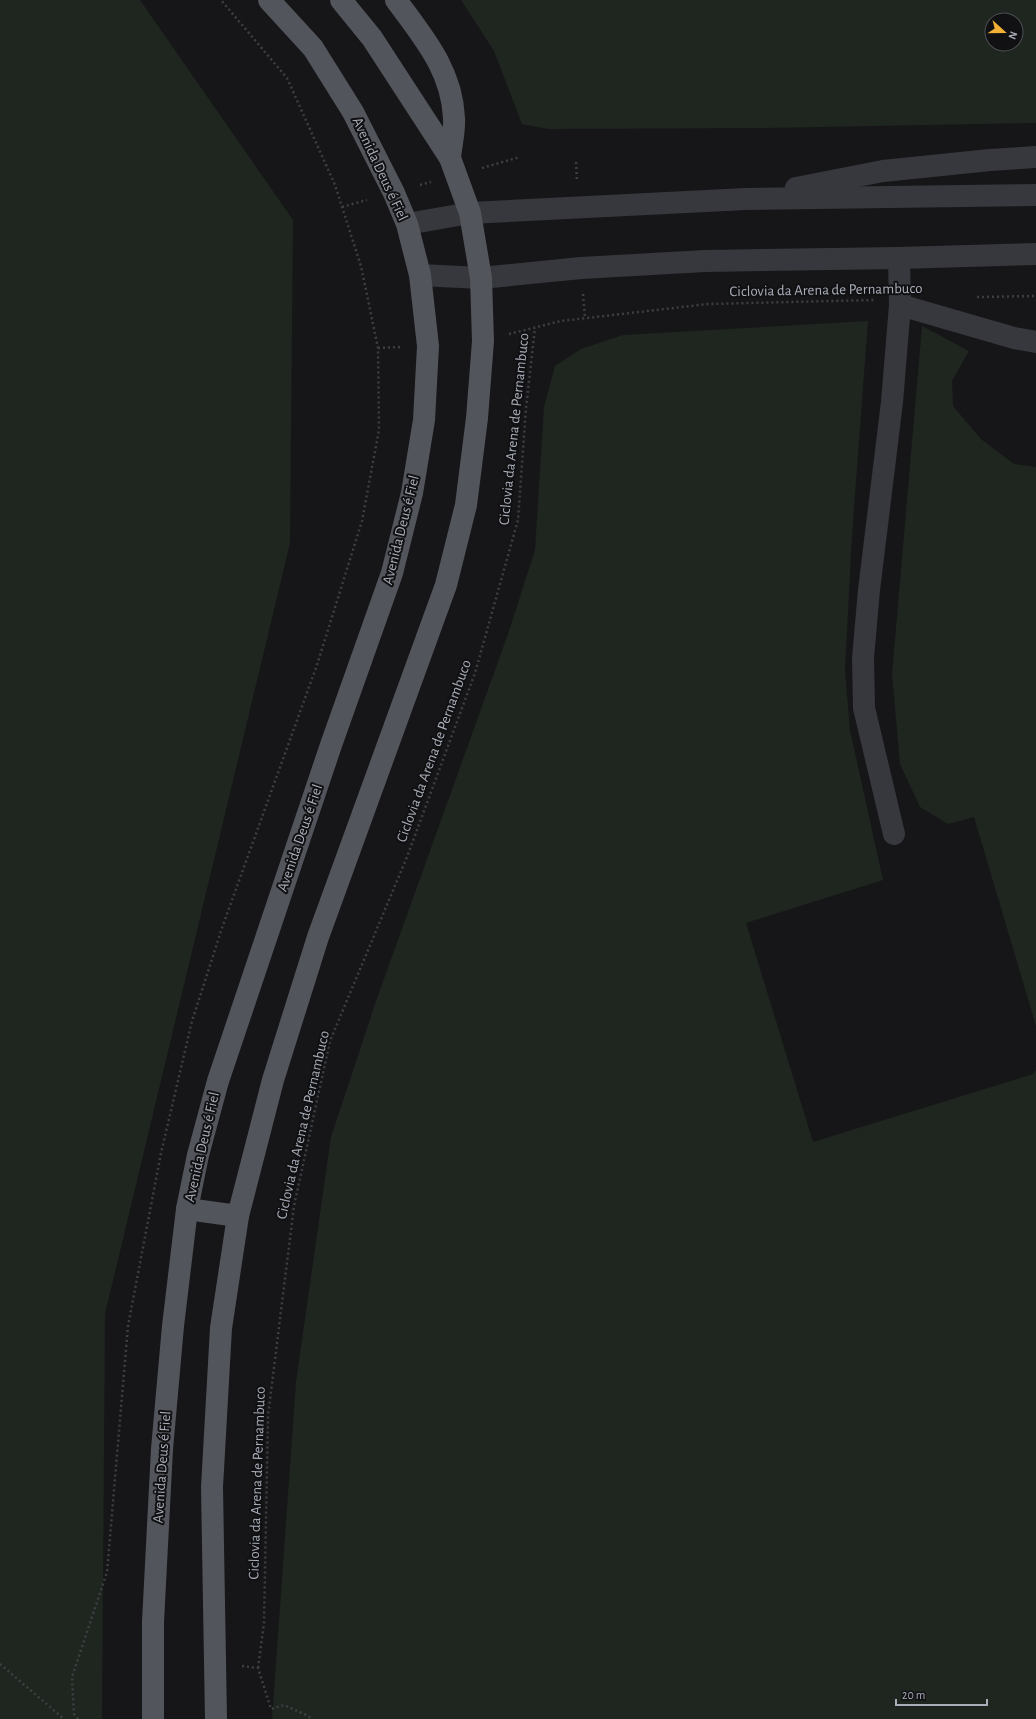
<svg xmlns="http://www.w3.org/2000/svg" width="1036" height="1719" font-family="'Alegreya Sans',sans-serif">
  <rect width="100%" height="100%" fill="#161618"/>
  <g fill="#1e261f" fill-rule="evenodd">
    <path d="M0,0H140L293,220L290,543L105,1314L102,1719H0Z"/>
    <path d="M461,0H1036V123L767,128L548,129L522,124L494,51ZM992,20H1016V44H992Z"/>
    <path d="M868,321L852,535L845,671L850,730L883,880L746,923L813,1142L1033,1074L1036,1070V1719H272L296,1382L331,1137L376,1001L508,634L535,550L544,407L555,366L581,349L623,335Z"/>
    <path d="M922,326L969,351L952,381L953,406L981,439L1014,464L1036,467V1026L974,817L948,824L920,807L900,764L892,674Z"/>
  </g>
  <g fill="none" stroke-linecap="round" stroke-linejoin="round">
    <g stroke="#3d3f44" stroke-width="2.5" stroke-dasharray="2 3" stroke-linecap="butt">
      <path d="M576,162L577,182"/>
      <path d="M482,168L520,157"/>
      <path d="M420,185L431,182"/>
      <path d="M342,207L367,200"/>
      <path d="M583,294L585,318"/>
      <path d="M977,297L1036,296"/>
      <path d="M509,334L561,321L708,304L874,300"/>
      <path d="M378,348L402,347"/>
      <path d="M0,1664L64,1719"/>
      <path d="M242,1666L258,1668L271,1709L284,1705L306,1715L312,1719"/>
      <path d="M258,1668L264,1623L268,1416L294,1206L330,1041L407,857L475,673L518,520L526,408L535,328"/>
      <path d="M78,1719L74,1714L72,1677L107,1572L128,1326L161,1153L192,1021L223,925L317,665L362,521L379,430L378,348L361,266L335,185L287,78L221,0"/>
    </g>
    <g stroke="#37383d" stroke-width="22">
      <path d="M796,188L883,171L990,160L1036,157"/>
      <path d="M407,224L470,213L746,199L1036,195"/>
      <path d="M420,275L481,278L581,268L705,261L899,258L1036,254"/>
      <path d="M900,305L1014,338L1036,342"/>
      <path d="M894,834L864,708L863,658L869,590L892,402L900,305L899,258"/>
    </g>
    <g stroke="#53555c" stroke-width="22">
      <path d="M396,0C423,37 452,70 454,118C455,131 451,145 450,158"/>
      <path d="M187,1209L238,1216"/>
      <path d="M153,1719V1622L162,1449L173,1326L187,1209L198,1155L218,1081L331,745L392,573L412,493L424,420L428,346L420,275L407,224L394,193L353,112L313,48L269,0"/>
      <path d="M216,1719L212,1487L221,1328L238,1216L273,1080L318,937L446,585L466,505L477,418L483,341L481,278L470,213L450,158L372,38L341,0"/>
    </g>
  </g>
  <g text-anchor="middle" dominant-baseline="central" stroke-width="4" stroke-linejoin="round" paint-order="stroke">
    <g font-size="15" fill="#a8adb8" stroke="#111113">
      <text transform="translate(380 169) rotate(65)">Avenida Deus é Fiel</text>
      <text transform="translate(826 290) rotate(-1)">Ciclovia da Arena de Pernambuco</text>
      <text transform="translate(514 429) rotate(-84)">Ciclovia da Arena de Pernambuco</text>
      <text transform="translate(401 530) rotate(-76)">Avenida Deus é Fiel</text>
      <text transform="translate(434 751) rotate(-70)">Ciclovia da Arena de Pernambuco</text>
      <text transform="translate(300 838) rotate(-71)">Avenida Deus é Fiel</text>
      <text transform="translate(303 1125) rotate(-77)">Ciclovia da Arena de Pernambuco</text>
      <text transform="translate(202 1147) rotate(-77)">Avenida Deus é Fiel</text>
      <text transform="translate(162 1467) rotate(-86)">Avenida Deus é Fiel</text>
      <text transform="translate(257 1483) rotate(-88)">Ciclovia da Arena de Pernambuco</text>
    </g>
  </g>
  <g transform="translate(1004 32) rotate(111)"><circle r="19" fill="#111113" stroke="#4d4f55"/>
  <path d="M0-3L7 15L0 10L-7 15Z" fill="#f2b134"/>
  <text y="-6" font-size="11" font-weight="bold" text-anchor="middle" fill="#a8adb8">N</text>
  </g>
  <path d="M896 1699v6h91v-6" fill="none" stroke="#a8adb8" stroke-width="2"/>
  <text x="902" y="1699" font-size="12" fill="#a8adb8" stroke="#111113" stroke-width="3" paint-order="stroke">20 m</text>
</svg>
